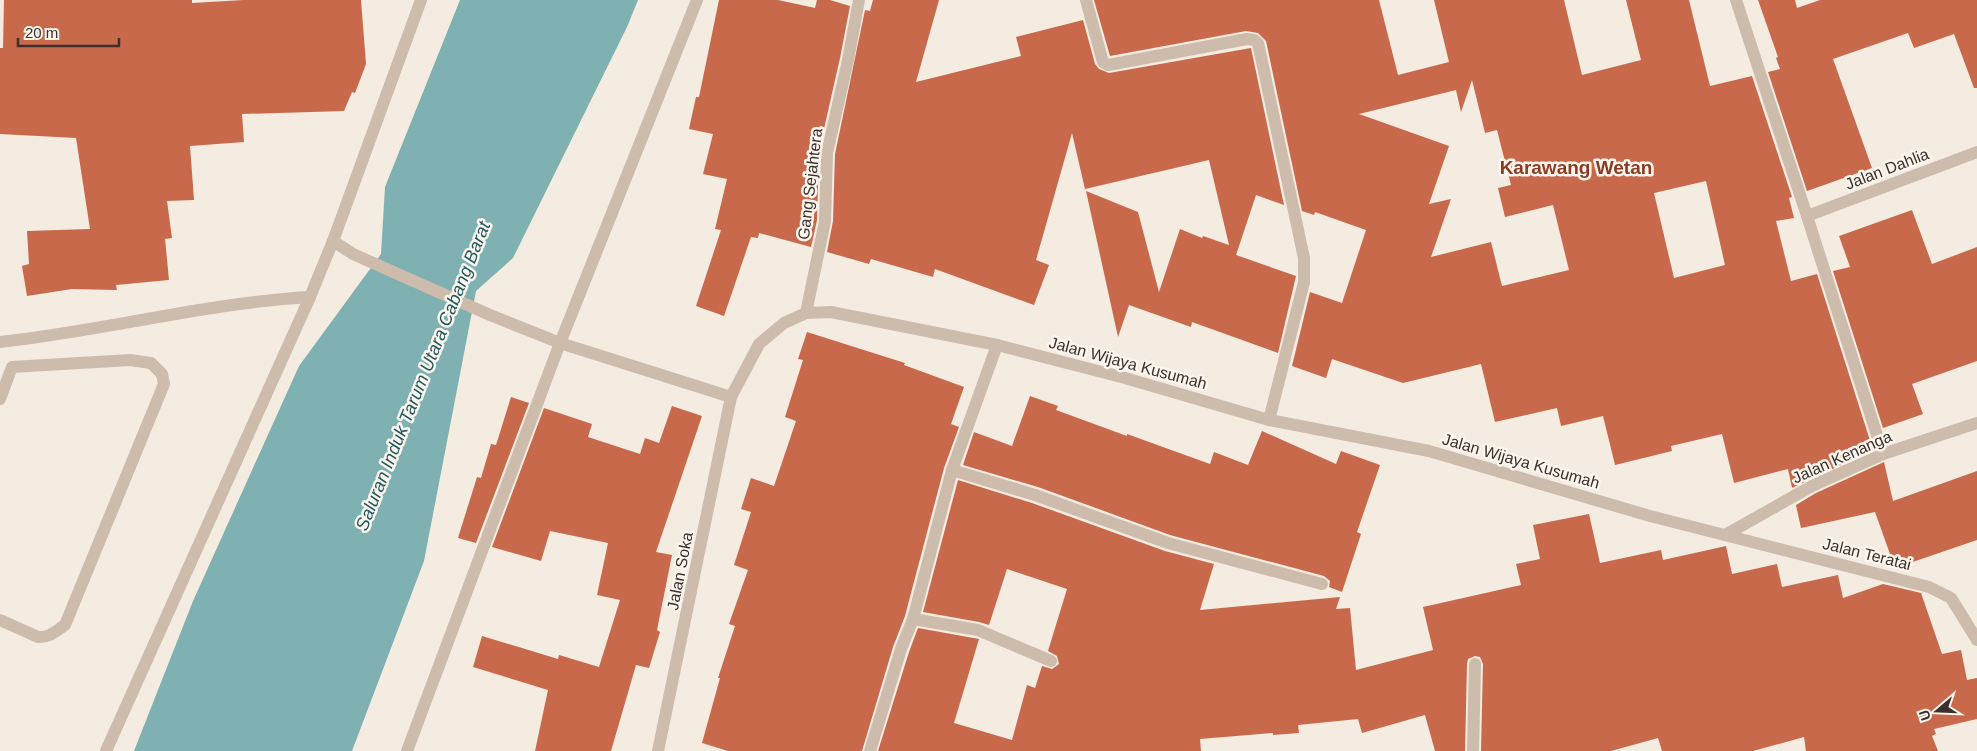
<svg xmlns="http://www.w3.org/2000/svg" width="1977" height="751" font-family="Arial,sans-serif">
  <rect width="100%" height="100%" fill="#f4ebe1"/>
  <path fill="#7fb0b2" d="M460,0H638L627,27L513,258L476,291L424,561L352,751H134L193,601L299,366L381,254L385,187Z"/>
  <g fill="#c8694b" fill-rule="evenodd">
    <path d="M4,0H192V3L244,0H361L366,64L355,93L352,92L344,111L242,114L244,142L190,146L194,200L167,201L172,238L165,239L169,280L116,285L117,290L72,289L27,296L22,266L29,264L27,231L90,229L76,138L0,134V48H3Z"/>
    <path d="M719,0H778L815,8L817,0H830L850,6L840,58L819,151L817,220L811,247L759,233L758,238L751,237L724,316L696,306L721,230L715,229L727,179L703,174L713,134L689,129L696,97H699Z"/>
    <path d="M873,0H939L916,82L1021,56L1016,37L1083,20L1095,64L1099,69L1109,73L1251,48L1284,205L1256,195L1236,255L1296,276L1278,353L1192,322L1191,327L1129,305L1118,337L1086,191L1138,212L1159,292L1180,229L1202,238L1203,236L1229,245L1209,160L1085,189L1072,133L1036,260L1049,265L1034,305L935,269L933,277L871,259L869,264L827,252L833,221L835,154L865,10L870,11Z"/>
    <path d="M1094,0H1379L1398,75L1449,62L1434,0H1564L1582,75L1641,60L1626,0H1689L1710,86L1752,76L1792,197L1789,198L1794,218L1776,221L1791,281L1817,274L1873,450L1792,488L1788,469L1734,483L1722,434L1671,446L1672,451L1615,465L1603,416L1561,426L1557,408L1495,422L1481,364L1403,383L1332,359L1326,378L1292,366L1310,292L1342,303L1366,230L1315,212L1314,215L1302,211L1266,41L1258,33L1246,31L1110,56ZM1472,80L1485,133L1497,130L1511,185L1498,188L1505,217L1553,205L1569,270L1502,286L1491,242L1431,257L1451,199L1429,204L1449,146L1359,114L1456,90L1461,112ZM1706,181L1725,265L1674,278L1654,193Z"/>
    <path d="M1758,0H1795L1797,8L1820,0H1977V88H1974L1954,34L1914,48L1908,33L1833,59L1872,168L1807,191L1768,72L1780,69L1776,58L1778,57Z"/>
    <path d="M1912,210L1932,264L1977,247V361L1912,384L1923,414L1883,428L1833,271L1850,267L1839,236Z"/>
    <path d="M807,332L905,363L904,365L964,387L951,424L959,427L944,468L905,616L893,647L862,751H728L702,743L720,678H718L735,626L729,624L748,570L734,565L751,512L741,509L751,478L774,486L796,421L785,417L803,360L798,359Z"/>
    <path d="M1030,396L1058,406L1056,410L1127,436V434L1210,464L1214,452L1248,465L1262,431L1336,464L1341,451L1380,465L1357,532L1361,534L1342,592L1329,587L1330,581L1324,576L1170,535L1038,487L963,465L974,432L1012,446Z"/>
    <path d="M511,397L529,403L476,543L458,538L477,477L481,478L491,444L496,445Z"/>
    <path d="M672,406L702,416L656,552L672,555L657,630L660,632L649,668L636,665L611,751H535L548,690L473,667L482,636L558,659L559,655L599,667L620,600L597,595L608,543L550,531L541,561L492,547L544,408L592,424L588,437L640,454L645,438L659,443Z"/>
    <path d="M1884,462L1893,501L1977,471V540L1895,568L1875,512L1801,528L1796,505L1816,493Z"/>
    <path d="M958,480L1032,503L1165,551L1214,564L1200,610L1340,597L1336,609L1350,608L1356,670L1433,650L1423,607L1521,585L1516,564L1540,559L1533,525L1589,514L1600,563L1661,550L1663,560L1726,546L1732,574L1777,564L1782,587L1838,575L1843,598L1883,584L1921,593L1942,654L1961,650L1967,680L1977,678V719L1934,729L1936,734L1932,736L1938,751H1806L1804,737L1753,751H1662L1658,738L1611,751H1481L1483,664L1480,657L1475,656L1468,659L1467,664L1465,751H1435L1425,715L1362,733L1358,719L1298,725L1299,733L1273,735V733L1200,739L1201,751H878L909,652L918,628L979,639L954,723L1012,740L1027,685L1035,688L1042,666L1052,669L1059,664L1057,656L1048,651L1067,589L1007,569L989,625L979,622L923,612Z"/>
  </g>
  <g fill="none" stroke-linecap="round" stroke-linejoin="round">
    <g stroke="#cdbbac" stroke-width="12">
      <path d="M1086,0L1101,55L1103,62L1108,65L1247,39L1254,40L1258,43L1304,258V282L1269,420"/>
      <path d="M1736,0L1807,216L1883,454"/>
      <path d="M1807,216L1977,152"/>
      <path d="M333,241L353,254L490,315L560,343L731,397L759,344L784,323L806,313L831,312L997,345L1125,378L1269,420L1429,451L1650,516L1929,587L1951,598L1977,640"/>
      <path d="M806,313L825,221L827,153L848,60L859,0"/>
      <path d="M0,342C104,331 205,303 310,297"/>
      <path d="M0,399L12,367L130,360L151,363L162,374L164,384L65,625C56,631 49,638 38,637L0,620"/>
      <path d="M952,470L1035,495L1168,543L1322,584"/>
      <path d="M1725,535L1812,486L1883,454L1977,423"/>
      <path d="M913,619L978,630L1051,661"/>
      <path d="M106,751L310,297L333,241L421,0"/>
      <path d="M407,751L560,343L697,0"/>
      <path d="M658,751L731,397"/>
      <path d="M870,751L901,649L913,619L952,470L997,345"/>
      <path d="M1473,751L1475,664"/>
    </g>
  </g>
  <g text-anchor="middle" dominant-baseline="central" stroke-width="5" stroke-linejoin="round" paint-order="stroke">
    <g font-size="16" fill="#3b302b" stroke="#fbf5ee">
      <text transform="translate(1887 169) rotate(-21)">Jalan Dahlia</text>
      <text transform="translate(810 184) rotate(-83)">Gang Sejahtera</text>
      <text transform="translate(1128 363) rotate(15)">Jalan Wijaya Kusumah</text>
      <text transform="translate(1842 457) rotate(-24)">Jalan Kenanga</text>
      <text transform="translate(1521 461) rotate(16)">Jalan Wijaya Kusumah</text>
      <text transform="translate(1867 554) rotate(14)">Jalan Teratai</text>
      <text transform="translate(680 571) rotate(-79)">Jalan Soka</text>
    </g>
    <g font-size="18" font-style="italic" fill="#1f5a5e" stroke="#fbf5ee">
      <text transform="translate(423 376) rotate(-68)">Saluran Induk Tarum Utara Cabang Barat</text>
    </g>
    <g font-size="19" font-weight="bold" fill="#8c3b22" stroke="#fbf5ee">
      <text x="1576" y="167">Karawang Wetan</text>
    </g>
  </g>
  <g transform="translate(1937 711) rotate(251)" stroke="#fbf5ee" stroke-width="4" paint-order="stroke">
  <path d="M0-4L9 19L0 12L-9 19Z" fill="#3b302b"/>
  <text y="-8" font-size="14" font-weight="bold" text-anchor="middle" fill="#3b302b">U</text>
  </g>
  <path d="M18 38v8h101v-8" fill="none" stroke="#3b302b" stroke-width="2.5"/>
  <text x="25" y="38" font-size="15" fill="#3b302b" stroke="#fbf5ee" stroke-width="4" paint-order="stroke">20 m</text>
</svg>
